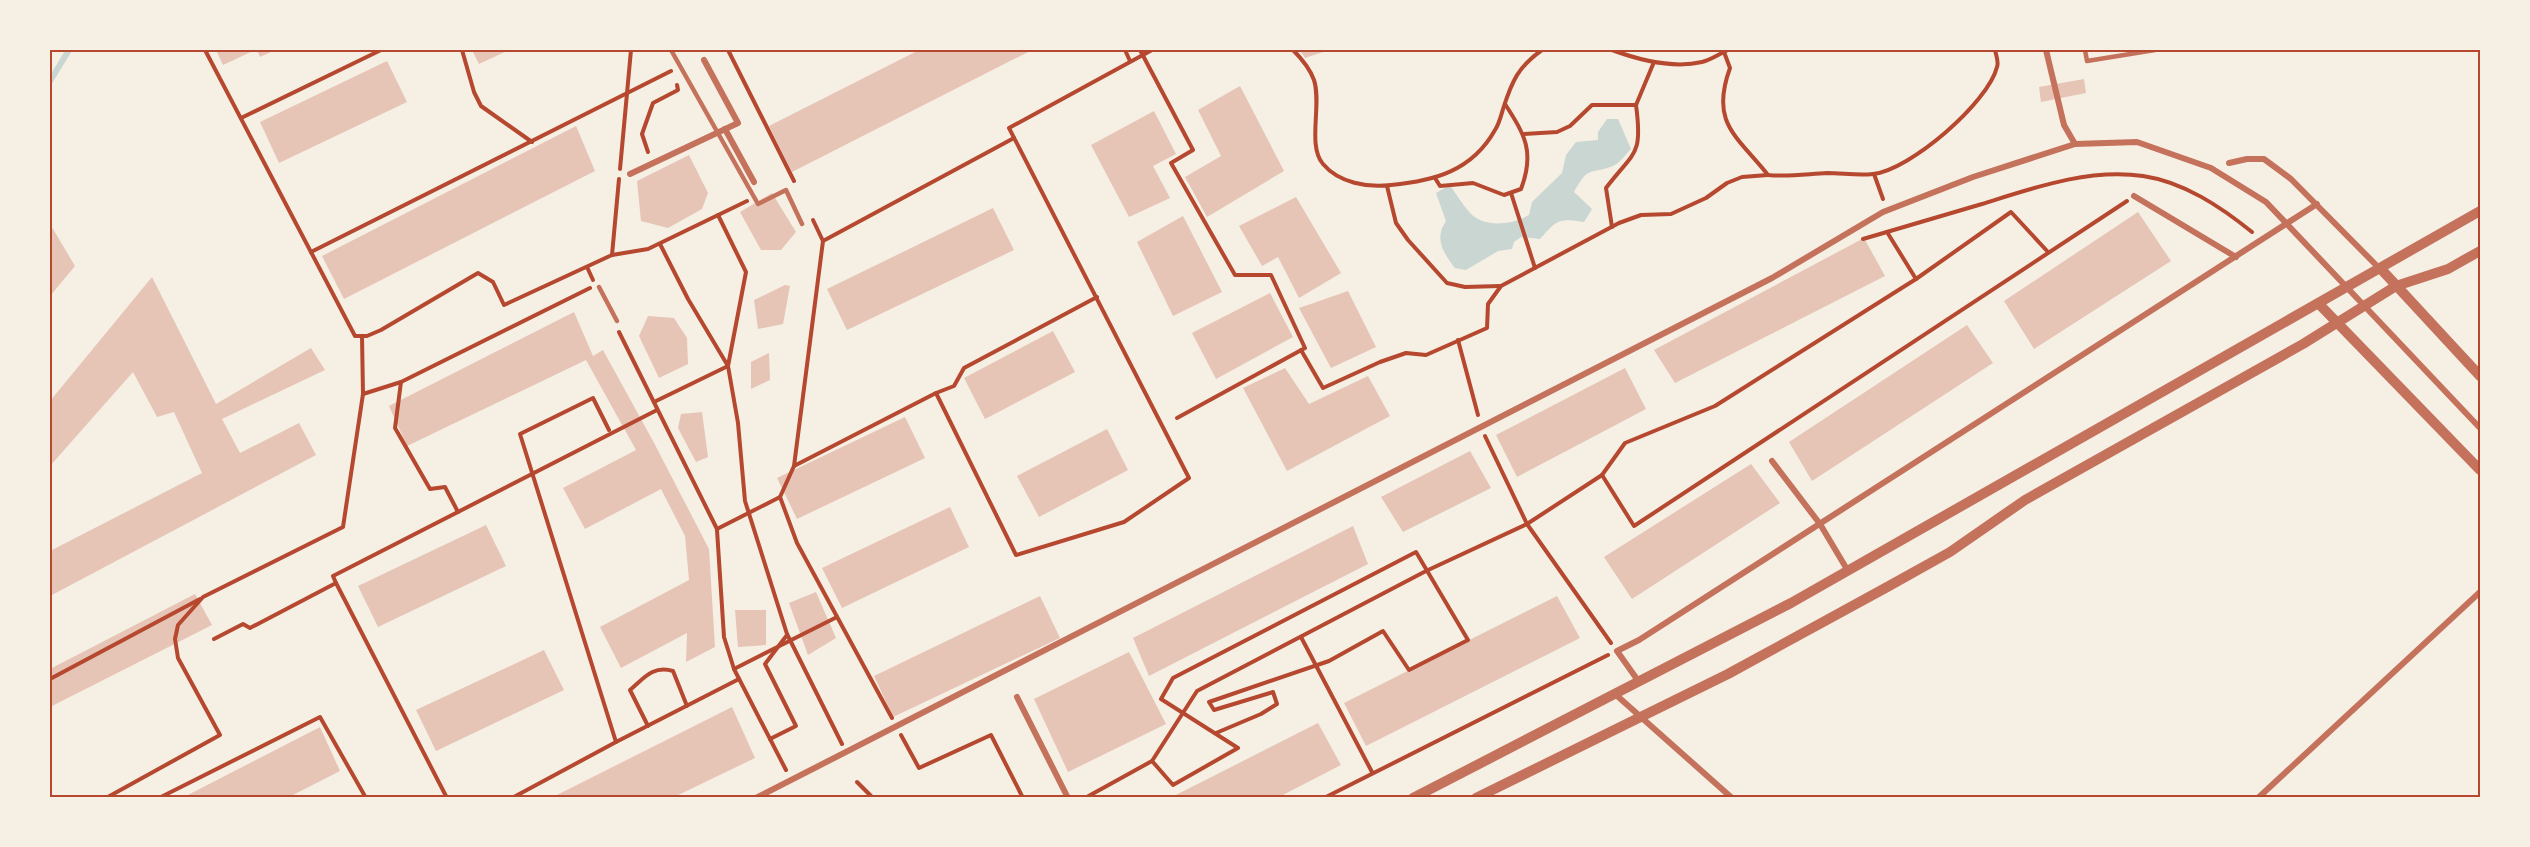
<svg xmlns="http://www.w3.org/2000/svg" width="2530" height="847" font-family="'Nunito Sans',sans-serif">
  <rect width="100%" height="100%" fill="#f6efe4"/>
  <path fill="#c9d6d2" d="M1607,119H1618L1631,149C1626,154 1620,163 1613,166C1589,175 1589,165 1574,192L1592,209L1584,222C1558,218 1557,220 1540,239L1521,237L1514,242L1512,249L1498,251L1466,270L1455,268C1443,252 1434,239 1446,221L1436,193L1450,185C1456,194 1462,204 1470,213C1484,228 1512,225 1529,215L1532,202L1562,173L1566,155L1576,142L1598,140V132Z"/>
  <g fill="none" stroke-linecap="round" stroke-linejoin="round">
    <path stroke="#c9d6d2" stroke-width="6" d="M50,81L69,50"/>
  </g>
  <g fill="#e6c5b7">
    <path d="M216,50H255L223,65Z"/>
    <path d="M257,50H275L260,57Z"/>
    <path d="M472,50H509L479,64Z"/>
    <path d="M919,50H1032L792,172L769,126Z"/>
    <path d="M1300,50H1329L1305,58Z"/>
    <path d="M387,61L407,102L279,163L260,122Z"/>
    <path d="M2084,79L2086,93L2041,102L2039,87Z"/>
    <path d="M1240,86L1284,171L1207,217L1185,177L1221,156L1198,110Z"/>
    <path d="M1154,111L1176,154L1153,166L1170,198L1129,217L1091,145Z"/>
    <path d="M576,126L595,171L344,299L322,256Z"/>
    <path d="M689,155L708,193L702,209L668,228L641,221L637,181Z"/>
    <path d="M772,193L796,232L781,250H761L740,212Z"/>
    <path d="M1296,197L1341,273L1299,298L1278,257L1262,266L1239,226Z"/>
    <path d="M993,208L1014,250L847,330L827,289Z"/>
    <path d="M2138,212L2171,261L2034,349L2004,301Z"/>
    <path d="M1183,216L1222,292L1173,316L1137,242Z"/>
    <path d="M50,224L75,266L50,296Z"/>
    <path d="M1864,238L1885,276L1675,383L1654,350Z"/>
    <path d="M152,277L216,404L311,348L325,370L222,419L240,453L299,423L316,455L50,596V551L202,473L174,412L157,417L133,372L50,466V401Z"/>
    <path d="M785,285L790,286L783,324L758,329L754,300Z"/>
    <path d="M1348,291L1376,347L1331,368L1299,308Z"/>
    <path d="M1270,293L1293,337L1216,379L1192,333Z"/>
    <path d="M574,312L593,356L603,350L653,441L709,549L715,647L686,662L687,633L621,668L600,627L689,580L685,536L661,489L585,529L563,488L636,450L586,360L407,446L389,406Z"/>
    <path d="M648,316L674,318L687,338L688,364L659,378L639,336Z"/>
    <path d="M1967,325L1993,363L1812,481L1789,442Z"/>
    <path d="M1053,331L1075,372L985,419L964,378Z"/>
    <path d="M769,353L770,380L751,389V362Z"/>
    <path d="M1285,368L1309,404L1368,376L1390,416L1287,471L1243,388Z"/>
    <path d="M1625,368L1646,409L1517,477L1496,435Z"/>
    <path d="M702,412L708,457L696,462L678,428L681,414Z"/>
    <path d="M905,417L925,458L797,519L777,478Z"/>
    <path d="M1107,429L1128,470L1039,517L1017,476Z"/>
    <path d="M1470,451L1491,488L1403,532L1381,497Z"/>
    <path d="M1751,464L1780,503L1632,599L1604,557Z"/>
    <path d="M950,507L969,547L842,608L822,568Z"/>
    <path d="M486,525L506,566L378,627L358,586Z"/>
    <path d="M1353,526L1368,564L1149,676L1133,638Z"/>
    <path d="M816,592L836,638L808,655L789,603Z"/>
    <path d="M195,594L212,625L50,707V669Z"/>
    <path d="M1040,596L1060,638L893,717L874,676Z"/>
    <path d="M1557,596L1580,638L1366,746L1344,703Z"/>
    <path d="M735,610H766V645L738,647Z"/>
    <path d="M544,650L564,690L436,751L416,710Z"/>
    <path d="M1129,652L1166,724L1068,772L1034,699Z"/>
    <path d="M732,707L755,758L672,798H551Z"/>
    <path d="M1318,723L1341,765L1277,798H1170Z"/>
    <path d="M320,727L340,771L287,798H182Z"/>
  </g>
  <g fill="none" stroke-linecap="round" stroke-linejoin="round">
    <g stroke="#b5482f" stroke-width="4">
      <path d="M205,50L355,336H367L381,330L478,273L493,282L504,305L612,255L619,179"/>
      <path d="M462,50L474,92L481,106L532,142"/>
      <path d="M728,50L794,181"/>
      <path d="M1125,50L1130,61"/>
      <path d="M1140,50L1193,150L1171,163L1235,275H1271L1305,348L1177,418"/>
      <path d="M1293,50C1301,58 1310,69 1314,80C1322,104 1307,146 1323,164C1339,183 1368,188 1391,185C1434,181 1472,171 1495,130C1499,124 1501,116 1503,109C1512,81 1518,67 1542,50"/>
      <path d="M1612,50C1639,60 1672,69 1702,62C1711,60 1719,54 1728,50"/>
      <path d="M1724,52L1730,68C1710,123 1736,135 1768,175C1788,177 1807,174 1827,173C1842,173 1858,176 1873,174C1910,170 1988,103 1997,67C1999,62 1996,55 1995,50"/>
      <path d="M241,118L381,50"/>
      <path d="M1524,134L1557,132L1570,126L1592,105H1636L1654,62"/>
      <path d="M648,152L642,134L653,103L678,90L677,85"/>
      <path d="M620,169L631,50"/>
      <path d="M1874,174L1883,199"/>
      <path d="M1435,178L1440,186L1473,183L1504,195L1521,189C1535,152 1525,135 1505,104"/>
      <path d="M1387,186L1396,223L1408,240L1447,283L1465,287L1500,286"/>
      <path d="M1511,193L1535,268"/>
      <path d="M718,215L746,272L728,366L738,423L745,501L787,634L842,744"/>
      <path d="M813,220L823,241"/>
      <path d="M1612,227L1606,188C1634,151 1643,157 1636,105"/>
      <path d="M1863,239C1903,227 1942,216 1982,204C2033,188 2089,168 2143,176C2184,182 2221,207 2252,232"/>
      <path d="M311,252L671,71"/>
      <path d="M612,255L648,249L747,201"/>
      <path d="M587,267L593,280"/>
      <path d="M1916,279L2011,212L2048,252"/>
      <path d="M1097,297L964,368L954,386L936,393L1016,555L1124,522L1189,478L1009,128L1152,50"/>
      <path d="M619,332L717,529L780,497L794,466"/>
      <path d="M1458,340L1478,415"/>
      <path d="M1301,350L1323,388L1380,362L1406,353L1426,355L1487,328L1488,304L1501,286L1619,223L1641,215L1671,214L1706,198L1727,183L1742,177L1768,175"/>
      <path d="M401,382L395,428L430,489L445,487L458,512"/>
      <path d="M936,393L794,466L823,241L1014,138"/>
      <path d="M363,394L401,382L590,288"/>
      <path d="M654,402L728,366L688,299L660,244"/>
      <path d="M609,430L593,398L520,434L616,742L739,679"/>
      <path d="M1602,475L1634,526L2127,201"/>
      <path d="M780,497L797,543L892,718"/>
      <path d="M717,530L724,637L734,669L837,617"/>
      <path d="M336,583L447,798"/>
      <path d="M1301,637L1372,772"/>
      <path d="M214,639L243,624L250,628L336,583L333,576L657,410"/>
      <path d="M1611,643L1527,524L1602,475L1625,443L1715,406L1916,279L1887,232"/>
      <path d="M734,669L786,770"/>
      <path d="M50,679L200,599"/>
      <path d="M648,726L630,690C644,678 653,665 673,671L687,706"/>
      <path d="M901,735L919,768L991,735L1023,798"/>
      <path d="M770,739L796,726L765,664L787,635"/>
      <path d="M1152,761L1173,785L1238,748L1161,699L1173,678L1416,552L1468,640L1409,670L1383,631L1329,661L1209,702L1214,710L1273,692L1277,704L1261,714L1216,733"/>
      <path d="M857,782L873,798"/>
      <path d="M106,798L220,735L178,658L175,639L178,625L203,597L343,527L363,394L362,336"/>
      <path d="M159,798L320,717L366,798"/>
      <path d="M512,798L616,742"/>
      <path d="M1085,798L1152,761L1197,691L1426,571L1527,524L1485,436"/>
      <path d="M1324,798L1608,655"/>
    </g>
    <g stroke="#c5725c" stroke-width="4.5">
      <path d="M671,50L758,204L786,190L802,224"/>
      <path d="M2085,50L2087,61L2155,50"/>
      <path d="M599,287L617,321"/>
    </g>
    <g stroke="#c5725c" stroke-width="6">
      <path d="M2046,50L2064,125L2075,144"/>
      <path d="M725,129L754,182"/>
      <path d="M2229,163L2247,159H2264L2291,179L2380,269"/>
      <path d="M630,174L738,123L704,60"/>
      <path d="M2134,196L2236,257"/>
      <path d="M1772,461L1820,524L1848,571"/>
      <path d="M1639,682L1617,651L1639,640L2317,204"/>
      <path d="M1615,694L1732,798"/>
      <path d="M1017,697L1068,798"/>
      <path d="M756,798L1772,278L1883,212L1973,177L2075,144L2137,142L2211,168L2266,202L2480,428"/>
      <path d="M2258,798L2480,592"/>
    </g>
    <g stroke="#c5725c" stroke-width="10">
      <path d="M2381,269L2480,376"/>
      <path d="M2319,304L2480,470"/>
      <path d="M1413,798L1791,603L2480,211"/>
      <path d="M1476,798L1728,674L1889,586L1950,552L2025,500L2303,344L2396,286L2448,269L2480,251"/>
    </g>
  </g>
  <rect width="2530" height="847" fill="none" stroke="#f6efe4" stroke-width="102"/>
  <rect x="51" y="51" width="2428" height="745" fill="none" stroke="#b5482f" stroke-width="2"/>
</svg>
